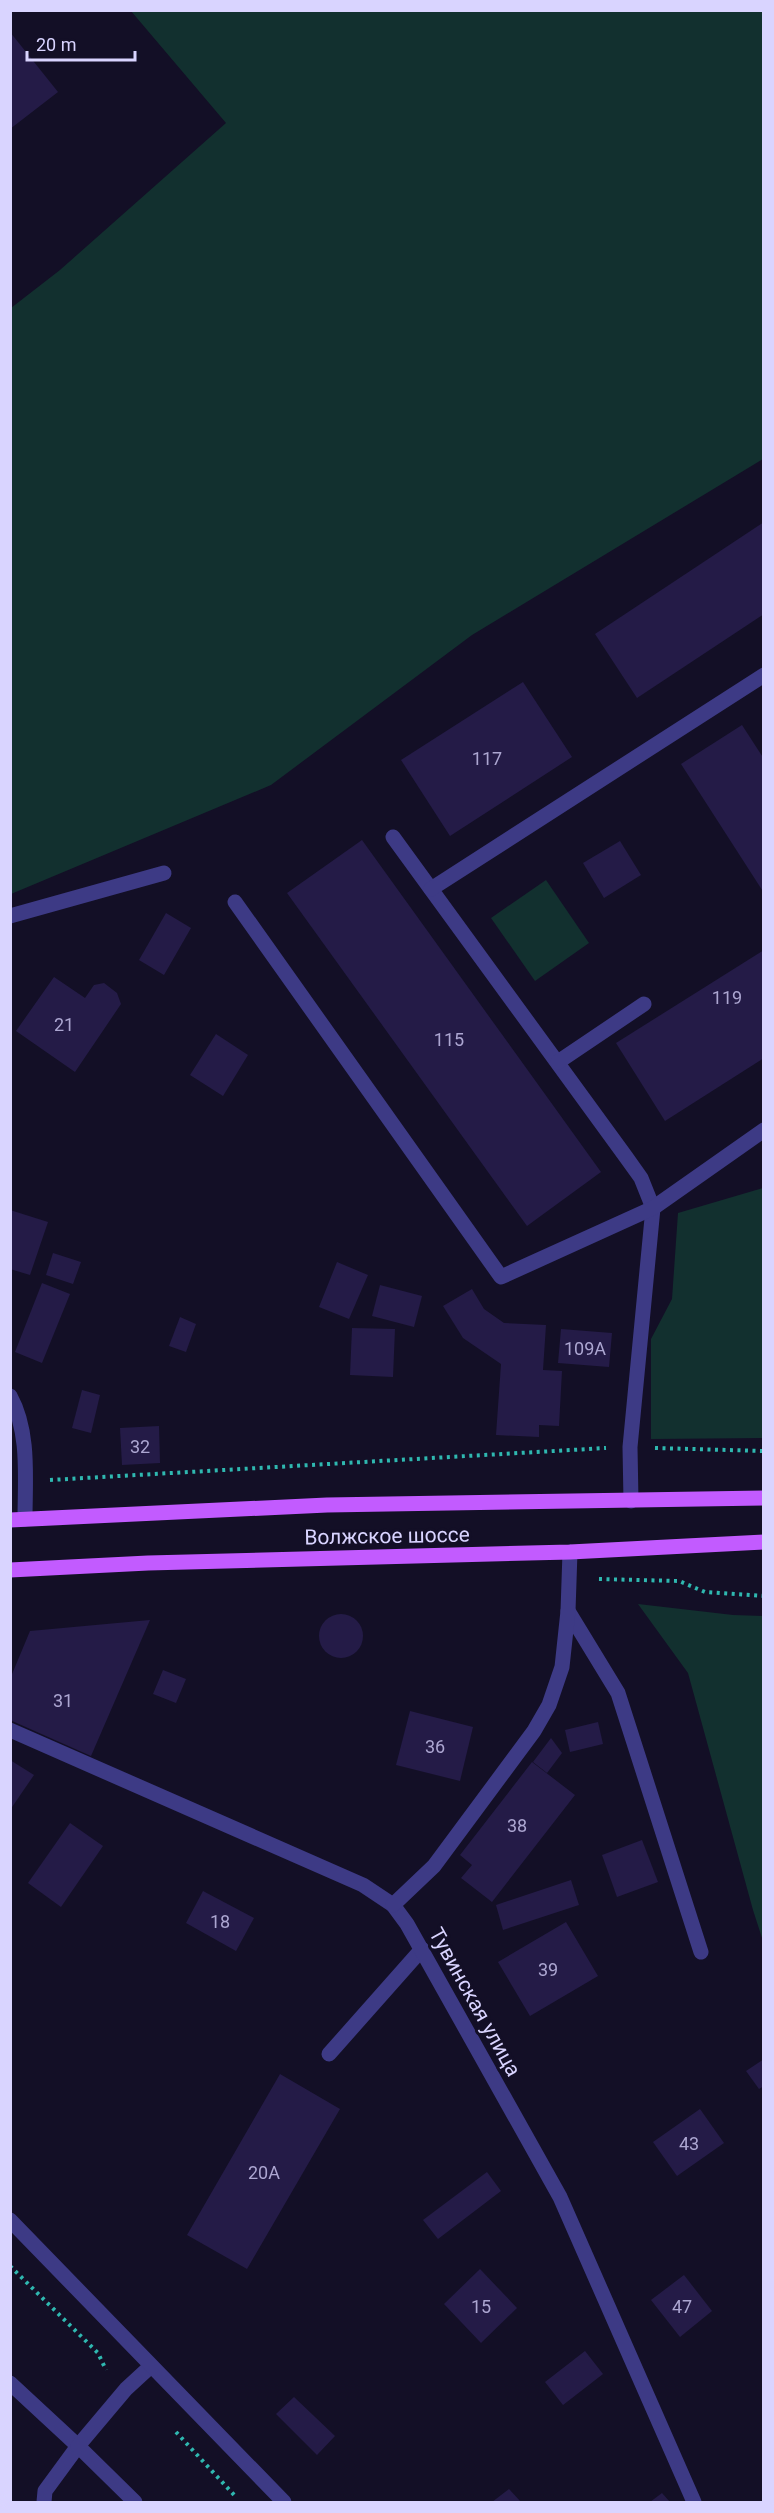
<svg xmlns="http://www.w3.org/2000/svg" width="774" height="2513" font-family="Roboto,sans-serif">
  <rect width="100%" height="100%" fill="#130f26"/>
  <g fill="#12302f">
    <path d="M131,11H763V459L472,635L271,785L11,894V308L60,270L226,123Z"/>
    <path d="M546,880L589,943L535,981L491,918Z"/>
    <path d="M763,1188V1438L651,1439V1339L672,1299L678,1213Z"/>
    <path d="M638,1604L733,1615L763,1616V1941L753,1910L688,1673Z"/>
  </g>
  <g fill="#241b47">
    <path d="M10,32L58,92L10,129Z"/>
    <path d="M764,522V614L637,698L595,634Z"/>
    <path d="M523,682L572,757L450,836L401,760Z"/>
    <path d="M742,725L764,759V893L681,764Z"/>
    <path d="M362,840L601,1172L527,1226L287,893Z"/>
    <path d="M620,841L641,875L604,898L583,863Z"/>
    <path d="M166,913L191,928L164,975L139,960Z"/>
    <path d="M764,950V1058L665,1121L616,1043Z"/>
    <path d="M54,977L85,998L94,985L104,983L117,993L121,1004L75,1072L16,1031Z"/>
    <path d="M216,1034L248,1055L223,1096L190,1075Z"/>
    <path d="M10,1210L48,1222L30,1275L10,1269Z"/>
    <path d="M53,1253L81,1262L73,1284L46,1275Z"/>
    <path d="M337,1262L368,1275L349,1319L319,1307Z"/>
    <path d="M42,1283L70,1294L42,1363L15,1352Z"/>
    <path d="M380,1285L422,1296L414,1327L372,1316Z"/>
    <path d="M472,1289L484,1309L504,1323L546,1325L543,1370L562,1371L559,1426L539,1425V1437L496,1435L501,1364L463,1338L443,1306Z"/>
    <path d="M180,1317L196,1324L186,1352L169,1346Z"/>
    <path d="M352,1328L395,1329L393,1377L350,1375Z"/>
    <path d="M561,1329L612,1333L609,1367L558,1363Z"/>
    <path d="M82,1390L100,1395L91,1433L72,1428Z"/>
    <path d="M159,1426L160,1463L122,1465L120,1428Z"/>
    <circle cx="341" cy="1636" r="22"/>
    <path d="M150,1620L91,1756L10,1720V1679L30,1631Z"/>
    <path d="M163,1670L186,1679L176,1703L153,1694Z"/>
    <path d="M410,1711L473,1727L460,1781L396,1765Z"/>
    <path d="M598,1722L603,1744L570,1752L565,1730Z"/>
    <path d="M551,1738L562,1753L547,1773L533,1762Z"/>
    <path d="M10,1760L34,1775L10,1810Z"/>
    <path d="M532,1762L575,1795L492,1902L461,1878L472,1865L460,1855Z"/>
    <path d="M70,1823L103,1846L61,1907L28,1883Z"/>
    <path d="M642,1840L658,1882L617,1897L602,1855Z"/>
    <path d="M571,1880L579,1905L503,1930L496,1905Z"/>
    <path d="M203,1891L254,1918L236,1951L186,1923Z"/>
    <path d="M566,1922L598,1976L530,2016L498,1962Z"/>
    <path d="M764,2059V2086L759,2089L746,2071Z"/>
    <path d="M280,2074L340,2109L247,2269L187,2235Z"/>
    <path d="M700,2109L724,2143L677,2176L653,2142Z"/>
    <path d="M487,2172L501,2191L438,2239L423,2220Z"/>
    <path d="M480,2269L517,2308L481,2343L444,2304Z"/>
    <path d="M684,2275L712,2311L680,2337L651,2300Z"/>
    <path d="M585,2351L603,2374L563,2405L545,2382Z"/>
    <path d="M294,2397L335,2436L317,2455L276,2414Z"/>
    <path d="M509,2489L521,2502H492Z"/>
    <path d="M662,2493L670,2502H650Z"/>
  </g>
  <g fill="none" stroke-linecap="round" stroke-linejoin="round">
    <g stroke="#2fb8b0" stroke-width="4" stroke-dasharray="3 4.5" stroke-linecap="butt">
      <path d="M655,1448L764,1451"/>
      <path d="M50,1480L606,1448"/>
      <path d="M599,1579L679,1581L705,1592L764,1596"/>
      <path d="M10,2266L98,2353L106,2370"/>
      <path d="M176,2432L236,2497"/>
    </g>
    <g stroke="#3d3a85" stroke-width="15">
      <path d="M393,837L626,1157L641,1178L653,1208L630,1447L631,1501"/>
      <path d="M431,889L764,675"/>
      <path d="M235,902L501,1277L653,1208L764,1130"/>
      <path d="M10,916L164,873"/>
      <path d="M558,1062L644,1004"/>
      <path d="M10,1396C30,1432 25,1479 25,1519"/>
      <path d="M568,1611L618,1693L701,1952"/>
      <path d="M329,2054L422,1949"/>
      <path d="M10,2383L78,2446L45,2491L44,2502"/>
      <path d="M135,2502L78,2446L126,2389L151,2366"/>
    </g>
    <g stroke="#3d3a85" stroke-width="15">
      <path d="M10,1730L363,1885L393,1905L407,1924L560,2197L694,2502"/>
      <path d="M393,1905L434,1866L534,1731L549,1705L562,1667L568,1611L570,1552"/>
      <path d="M10,2220L284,2502"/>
    </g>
    <g stroke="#c25bff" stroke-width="15">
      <path d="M10,1520L327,1505L764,1498"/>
      <path d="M10,1570L148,1563L570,1552L764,1542"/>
    </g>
  </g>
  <g text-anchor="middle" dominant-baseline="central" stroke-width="6" stroke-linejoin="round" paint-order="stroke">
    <g font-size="18" fill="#aca6d1">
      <text x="487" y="758">117</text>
      <text x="727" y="997">119</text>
      <text x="64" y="1024">21</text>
      <text x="449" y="1039">115</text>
      <text x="585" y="1348">109А</text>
      <text x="140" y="1446">32</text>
      <text x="63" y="1700">31</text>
      <text x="435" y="1746">36</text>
      <text x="517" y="1825">38</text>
      <text x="220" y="1921">18</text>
      <text x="548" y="1969">39</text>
      <text x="689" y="2143">43</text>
      <text x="264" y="2172">20А</text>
      <text x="481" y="2306">15</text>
      <text x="682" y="2306">47</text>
    </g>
    <g font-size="21" fill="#d9d4ff" stroke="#130f26">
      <text transform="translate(387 1536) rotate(-1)">Волжское шоссе</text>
      <text transform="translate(475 2002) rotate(61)">Тувинская улица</text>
    </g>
  </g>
  <rect width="774" height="2513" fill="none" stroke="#d9d4ff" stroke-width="24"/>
  <path d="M27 51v9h108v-9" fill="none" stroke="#d9d4ff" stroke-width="3"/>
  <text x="36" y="51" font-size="18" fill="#d9d4ff" stroke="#130f26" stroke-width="4.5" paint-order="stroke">20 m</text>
</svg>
